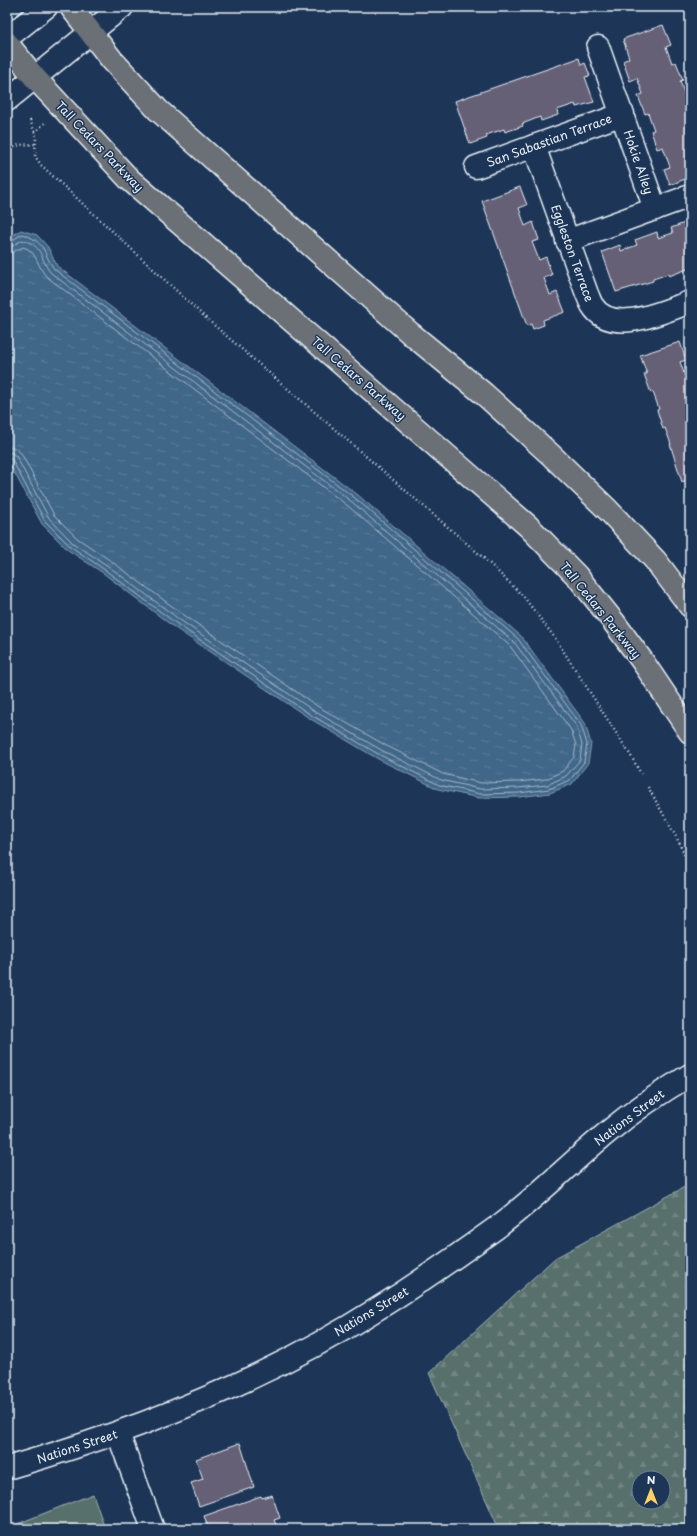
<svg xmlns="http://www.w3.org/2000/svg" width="697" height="1536" font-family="'Playpen Sans',sans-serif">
  <defs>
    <pattern id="forest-firs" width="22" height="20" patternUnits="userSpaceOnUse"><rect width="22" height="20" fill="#59706c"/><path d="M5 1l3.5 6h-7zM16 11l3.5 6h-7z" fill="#718582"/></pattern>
    <pattern id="water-ripples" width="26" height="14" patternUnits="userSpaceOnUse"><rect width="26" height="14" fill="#416688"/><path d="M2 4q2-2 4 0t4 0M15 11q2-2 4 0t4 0" fill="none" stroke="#5c7c9a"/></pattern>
  </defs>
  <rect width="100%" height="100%" fill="#1d3557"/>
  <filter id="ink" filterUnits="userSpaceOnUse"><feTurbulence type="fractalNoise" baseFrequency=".025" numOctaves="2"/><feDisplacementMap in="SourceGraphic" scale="8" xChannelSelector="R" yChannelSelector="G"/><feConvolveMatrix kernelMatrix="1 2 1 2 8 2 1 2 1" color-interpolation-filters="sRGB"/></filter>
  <g filter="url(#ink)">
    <path fill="#59706c" stroke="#a0b0b2" d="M93,1494L105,1529H7V1528Z"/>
    <path fill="url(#forest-firs)" stroke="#a0b0b2" fill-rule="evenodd" d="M690,1184V1529H499L429,1373L555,1258ZM639,1478H663V1502H639Z"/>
    <path fill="url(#water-ripples)" stroke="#849eb5" d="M21,230L37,235L48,247L57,266L358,495L521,636L585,723L591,744L588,763L572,784L550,793L519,797L479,798L438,789L378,759L309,718L175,628L103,573L68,550L42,524L7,459V239Z"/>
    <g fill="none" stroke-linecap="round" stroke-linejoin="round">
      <g stroke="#a5b9cb" stroke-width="1">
        <path d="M7,242H10L22,234C46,242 42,251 54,269L355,498L518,639L581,725L587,744L584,762L570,780L549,789L519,793L480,794L439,785L380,755L311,715L177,624L105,570L70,546L45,521L12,460L7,457"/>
        <path d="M7,247L12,246L22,240C45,246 39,259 51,273L352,502L514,642L577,727L582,745L580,760L566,776L547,785L518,788L480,789L441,780L383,751L314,711L180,620L108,566L73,543L49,518L16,456L12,453L7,452"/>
        <path d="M7,253L13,252L23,247C38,251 37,268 47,277L348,506L468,609L510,646L571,730L576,745L574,757L563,771L546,779L518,782L481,783L443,774L385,745L317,706L184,615L111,561L77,538L54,515L21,453L15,448L7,446"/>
      </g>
    </g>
    <g fill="#666076" stroke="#e8f1f8">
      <path d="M663,25L671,45L666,47L672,63L676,62L683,80L680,81L686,98L689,97L690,100V177L670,185L664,169L670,167L663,147L657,149L651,131L654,130L648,113L645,114L638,96L643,94L637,78L630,81L623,61L629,58L623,39Z"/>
      <path d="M579,58L581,65L585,63L590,76L585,77L594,102L576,107L575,104L557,110L558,115L541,121L540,117L522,124L523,126L505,132L504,129L486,135L487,138L470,144L455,101Z"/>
      <path d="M520,187L527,205L519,208L525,226L533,222L539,240L532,242L539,260L546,257L552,275L544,278L550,295L557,292L565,312L543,320L544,325L533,329L531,324L527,326L482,201Z"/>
      <path d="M690,221V268L669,276L668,274L653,279V281L616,292L602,252L620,245L621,251L637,245L635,240L657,232L658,238L673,233L671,228Z"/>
      <path d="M680,342L686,360L680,362L686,379L690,378V479L682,482L670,444H671L665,428L663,429L657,410L659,409L653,392L651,393L644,374H647L640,355Z"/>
      <path d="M240,1443L254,1487L199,1506L191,1483L203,1479L196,1459Z"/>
      <path d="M272,1495L280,1518L274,1520L278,1529H209L204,1516L261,1496L262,1498Z"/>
    </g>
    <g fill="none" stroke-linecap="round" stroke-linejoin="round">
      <g stroke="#e8f1f8" stroke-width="25">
        <g id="minor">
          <path d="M7,38L46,7"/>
          <path d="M598,47L655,209"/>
          <path d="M7,100L122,7"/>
          <path d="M534,146L587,294C589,298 590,302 592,305C611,337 664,311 690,302"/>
          <path d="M476,167L623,114"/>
          <path d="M567,241L690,196"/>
          <path d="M118,1433L153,1529"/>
          <path d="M7,1468C135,1431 264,1381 377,1309C418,1284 457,1256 496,1228C535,1199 570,1163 608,1132C634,1110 661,1092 690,1075"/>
        </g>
      </g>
      <g stroke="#e8f1f8" stroke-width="25">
        <g id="major">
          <path d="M71,7L112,60L158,110L410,333L484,394L551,455L608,510L655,560L690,606"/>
          <path d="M7,43L35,78L62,107L129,179L528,526L577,576L613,621L643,662L690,732"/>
        </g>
      </g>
      <g stroke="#e8f1f8" stroke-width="2.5" stroke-dasharray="1 3" stroke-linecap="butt">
        <path d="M30,120L36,136L35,156L41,165L208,320L486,560L523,596L555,638L631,756L641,774"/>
        <path d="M35,132L46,122"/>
        <path d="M7,151L19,145L36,144"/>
        <path d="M648,787L679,842L690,869"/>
      </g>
      <use href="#minor" stroke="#1d3557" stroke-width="22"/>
      <use href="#major" stroke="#6b6f75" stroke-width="22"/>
    </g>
  </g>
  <g text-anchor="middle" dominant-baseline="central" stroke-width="3" stroke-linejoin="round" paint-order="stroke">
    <g font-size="12" fill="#e8f1f8" stroke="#1d3557">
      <text transform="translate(549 140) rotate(-20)">San Sabastian Terrace</text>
      <text transform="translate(100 146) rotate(46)">Tall Cedars Parkway</text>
      <text transform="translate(639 162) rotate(71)">Hokie Alley</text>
      <text transform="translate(573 253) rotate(70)">Eggleston Terrace</text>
      <text transform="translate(359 378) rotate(41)">Tall Cedars Parkway</text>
      <text transform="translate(601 610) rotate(51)">Tall Cedars Parkway</text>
      <text transform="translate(629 1117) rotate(-37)">Nations Street</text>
      <text transform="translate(371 1311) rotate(-31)">Nations Street</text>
      <text transform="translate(77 1446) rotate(-18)">Nations Street</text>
    </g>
  </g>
  <rect width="697" height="1536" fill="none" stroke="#1d3557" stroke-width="24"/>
  <rect x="12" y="12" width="673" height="1512" fill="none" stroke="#e8f1f8" stroke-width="1.5" filter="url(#ink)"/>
  <g transform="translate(651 1490)"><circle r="19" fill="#1d3557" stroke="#6e8097"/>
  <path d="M0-3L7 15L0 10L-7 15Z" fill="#ffd166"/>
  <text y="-6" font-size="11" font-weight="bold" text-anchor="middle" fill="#e8f1f8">N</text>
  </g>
</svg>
